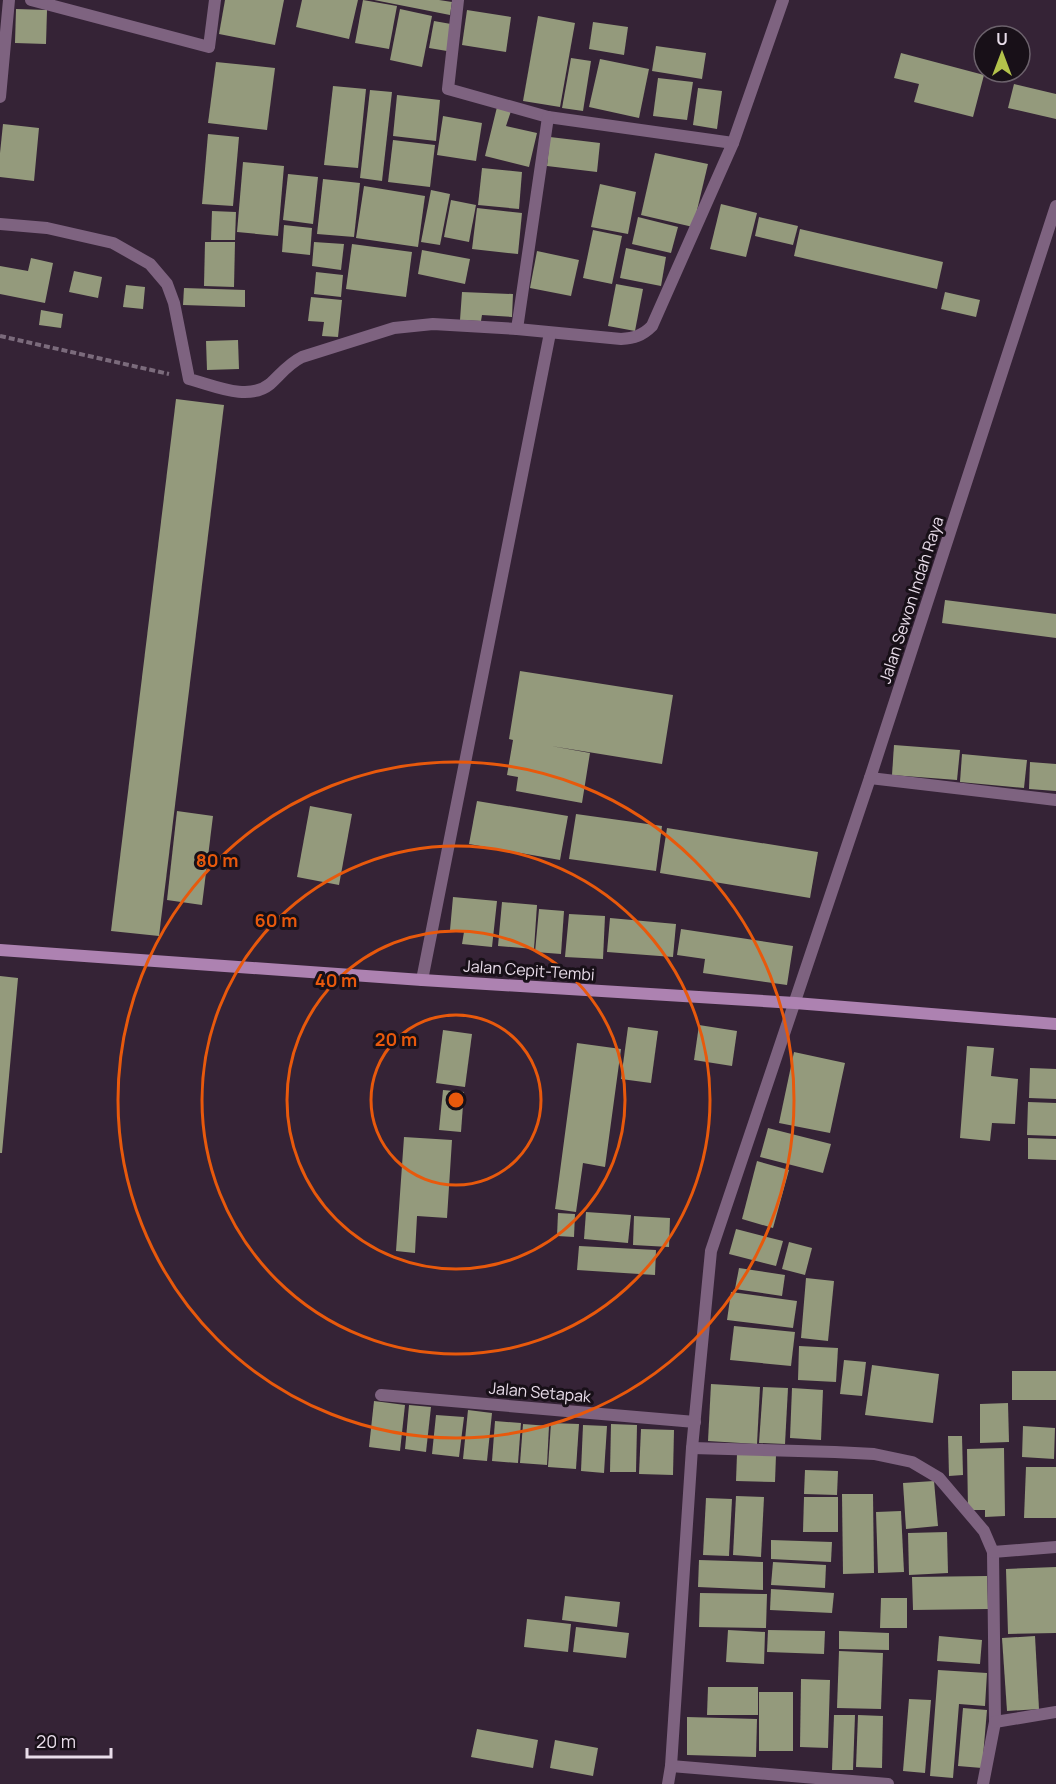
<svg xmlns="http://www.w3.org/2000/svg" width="1056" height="1784" font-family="Manrope,sans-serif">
  <rect width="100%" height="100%" fill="#352336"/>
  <g fill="#949a7c">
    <path d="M225,0H284L275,45L219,34Z"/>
    <path d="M302,0H358L349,39L296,27Z"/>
    <path d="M363,0L397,6L389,49L355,43Z"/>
    <path d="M374,0H439L452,2L450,15Z"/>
    <path d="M16,9L47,10L46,44L15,43Z"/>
    <path d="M400,9L432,16L422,67L390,60Z"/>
    <path d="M467,10L511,17L506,52L462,45Z"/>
    <path d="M538,16L575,23L560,107L523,101Z"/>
    <path d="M434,21L451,24L447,51L429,48Z"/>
    <path d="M593,22L628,27L624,55L589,49Z"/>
    <path d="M656,46L706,53L702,79L652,71Z"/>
    <path d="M901,53L984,75L973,117L914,102L919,84L894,78Z"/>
    <path d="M571,58L591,61L583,111L562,108Z"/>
    <path d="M600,59L649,69L639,118L589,107Z"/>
    <path d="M216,62L275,68L267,130L208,123Z"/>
    <path d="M658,78L693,82L687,120L653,116Z"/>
    <path d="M1014,84L1056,94V119L1008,108Z"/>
    <path d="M333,86L366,89L358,168L324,165Z"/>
    <path d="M698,88L722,91L717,129L693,125Z"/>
    <path d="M370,90L392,92L382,181L360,178Z"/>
    <path d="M397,95L440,100L436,141L393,136Z"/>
    <path d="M497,107L511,111L506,126L537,133L529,167L485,156Z"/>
    <path d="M443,116L482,123L476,161L437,155Z"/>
    <path d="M3,124L39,128L34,181L0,177V153Z"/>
    <path d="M208,134L239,137L233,206L202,204Z"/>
    <path d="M550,137L600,143L597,172L547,166Z"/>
    <path d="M393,140L435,145L430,187L388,182Z"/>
    <path d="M655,153L708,164L693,227L641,215Z"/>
    <path d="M243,162L284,166L278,236L237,232Z"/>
    <path d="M482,168L522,172L519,209L478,205Z"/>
    <path d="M288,174L318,177L313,224L283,220Z"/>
    <path d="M323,179L360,183L354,237L317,234Z"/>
    <path d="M600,184L636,192L628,234L591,227Z"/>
    <path d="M364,186L425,196L418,247L356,238Z"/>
    <path d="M431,190L450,194L440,245L421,242Z"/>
    <path d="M451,200L476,205L469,242L444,237Z"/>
    <path d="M721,204L757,213L746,257L710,249Z"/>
    <path d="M477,208L522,213L518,254L472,249Z"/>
    <path d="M212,211L236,212L235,240H211Z"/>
    <path d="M638,217L678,227L671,253L632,244Z"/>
    <path d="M759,217L798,226L793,245L755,236Z"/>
    <path d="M284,225L312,228L310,255L282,252Z"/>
    <path d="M800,229L943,262L937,289L794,256Z"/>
    <path d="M593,230L622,236L612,284L583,278Z"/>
    <path d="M205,242H235L234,287L204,286Z"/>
    <path d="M314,242L344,244L341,270L312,266Z"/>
    <path d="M352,244L412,252L406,297L346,289Z"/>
    <path d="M626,248L666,257L661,286L620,278Z"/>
    <path d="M422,250L470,259L465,284L418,274Z"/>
    <path d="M537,251L579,260L571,296L530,288Z"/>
    <path d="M31,258L53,263L45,303L0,294V266L28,271Z"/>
    <path d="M74,271L102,277L98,298L69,292Z"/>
    <path d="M316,272L343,275L341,297L314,294Z"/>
    <path d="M616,284L643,289L635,331L608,326Z"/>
    <path d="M126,285L145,287L143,309L123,307Z"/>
    <path d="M184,288L245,290V307L183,305Z"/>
    <path d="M462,292L513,294L512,317L482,315L481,321L460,320Z"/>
    <path d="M945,292L980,300L976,317L941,309Z"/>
    <path d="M311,297L342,300L338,337L322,336L324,322L308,321Z"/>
    <path d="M41,310L63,314L61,328L39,325Z"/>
    <path d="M238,340L239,369L207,370L206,341Z"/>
    <path d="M176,399L224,405L159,936L111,931Z"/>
    <path d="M945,600L1056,614V638L942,623Z"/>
    <path d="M520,671L673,695L662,764L551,746L590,753L582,803L516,791L518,777L507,775L513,740L509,739Z"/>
    <path d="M894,745L960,750L957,780L892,775Z"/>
    <path d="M962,754L1027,760L1024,788L960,782Z"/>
    <path d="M1030,762L1056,764V791L1029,789Z"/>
    <path d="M477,801L568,816L560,860L469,844Z"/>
    <path d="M310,806L352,814L339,885L297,877Z"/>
    <path d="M177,811L213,816L202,905L167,900Z"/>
    <path d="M576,814L662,826L656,871L569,859Z"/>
    <path d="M667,828L818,852L810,898L660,873Z"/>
    <path d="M453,897L497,901L492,947L462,944L464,932L450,930Z"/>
    <path d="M502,902L537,905L534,949L498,946Z"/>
    <path d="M539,909L564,911L561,954L535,952Z"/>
    <path d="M569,914L605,916L603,959L565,957Z"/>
    <path d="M610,918L676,924L673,957L607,952Z"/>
    <path d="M681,929L793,946L787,985L703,973L705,959L677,955Z"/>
    <path d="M0,976L18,978L2,1153H0Z"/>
    <path d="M699,1025L737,1031L732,1066L694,1060Z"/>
    <path d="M628,1027L658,1031L651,1083L621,1079Z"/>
    <path d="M443,1030L472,1034L465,1087L436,1083Z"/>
    <path d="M577,1043L621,1049L605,1167L583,1163L576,1212L555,1209Z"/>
    <path d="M967,1046L994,1048L991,1076L1018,1079L1015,1124L992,1123L990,1141L960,1138Z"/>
    <path d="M794,1052L845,1063L830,1133L779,1123Z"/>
    <path d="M1030,1068L1056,1069V1099L1029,1098Z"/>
    <path d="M443,1090L464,1092L461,1132L439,1130Z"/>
    <path d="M1028,1102L1056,1103V1136L1027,1135Z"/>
    <path d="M768,1128L831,1144L823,1173L760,1157Z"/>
    <path d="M404,1137L452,1140L447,1218L417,1216L415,1253L396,1251Z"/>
    <path d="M1028,1138L1056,1139V1160L1028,1159Z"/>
    <path d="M757,1161L789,1170L773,1228L742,1219Z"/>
    <path d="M586,1212L631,1215L628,1243L584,1239Z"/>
    <path d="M558,1213L575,1214L574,1237L557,1236Z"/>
    <path d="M634,1216L670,1218L669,1247L633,1245Z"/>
    <path d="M736,1229L783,1241L776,1266L729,1254Z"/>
    <path d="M789,1242L812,1248L805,1275L782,1269Z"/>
    <path d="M579,1246L656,1250L655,1275L577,1270Z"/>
    <path d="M739,1268L785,1275L782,1296L735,1289Z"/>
    <path d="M806,1278L834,1281L828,1341L801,1338Z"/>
    <path d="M731,1292L797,1301L793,1328L727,1320Z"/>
    <path d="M734,1326L795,1332L791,1366L730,1360Z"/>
    <path d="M799,1346L838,1348L836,1382L798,1380Z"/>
    <path d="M844,1360L866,1362L862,1396L840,1394Z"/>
    <path d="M872,1365L939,1374L933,1423L865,1415Z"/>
    <rect x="1012" y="1371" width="44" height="29"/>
    <path d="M711,1384L760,1387L757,1444L708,1441Z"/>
    <path d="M763,1387L788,1388L785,1444L759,1443Z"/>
    <path d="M792,1388L823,1390L821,1440L790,1438Z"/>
    <path d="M374,1401L405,1405L400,1451L369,1447Z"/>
    <path d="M1008,1403L1009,1442L980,1443V1404Z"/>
    <path d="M409,1405L431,1407L426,1452L405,1449Z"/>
    <path d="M468,1410L492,1413L487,1461L463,1459Z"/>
    <path d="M436,1415L464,1417L459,1457L432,1454Z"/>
    <path d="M495,1421L521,1423L518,1463L492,1461Z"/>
    <path d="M551,1423L579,1424L576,1469L548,1467Z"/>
    <path d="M523,1424L549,1426L547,1465L520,1463Z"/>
    <path d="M611,1424L637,1425L636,1472H610Z"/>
    <path d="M583,1425L607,1426L604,1473L581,1471Z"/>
    <path d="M1023,1426L1055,1428L1054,1459L1022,1457Z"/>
    <path d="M641,1429L674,1430L673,1475L639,1474Z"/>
    <path d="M948,1436H962L963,1475L949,1476Z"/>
    <path d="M1004,1448L1005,1516L985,1517V1510H968L967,1449Z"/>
    <path d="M737,1454L776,1455L775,1482L736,1481Z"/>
    <path d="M1026,1467H1056V1518H1024Z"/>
    <path d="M805,1470L838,1471L837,1495L804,1494Z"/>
    <path d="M934,1481L938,1526L906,1529L903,1483Z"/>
    <path d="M842,1494H873L874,1573L843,1574Z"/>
    <path d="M736,1496L764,1497L761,1557L733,1555Z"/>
    <path d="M804,1497H838V1532H803Z"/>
    <path d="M706,1498L732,1499L729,1556L703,1555Z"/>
    <path d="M901,1511L904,1572L878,1573L876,1512Z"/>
    <path d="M947,1532L948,1573L909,1575L908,1533Z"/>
    <path d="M771,1540L832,1542L831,1562L771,1559Z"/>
    <path d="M699,1560L763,1562V1590L698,1587Z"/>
    <path d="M773,1562L826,1565L825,1588L771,1585Z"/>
    <path d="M1056,1567V1633L1008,1634L1006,1569Z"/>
    <path d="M987,1576L988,1609L913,1610L912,1577Z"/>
    <path d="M771,1589L834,1593L832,1613L770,1610Z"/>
    <path d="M700,1593L767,1594L766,1628L699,1627Z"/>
    <path d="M565,1596L620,1602L617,1627L562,1620Z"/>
    <path d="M881,1598H907V1628H880Z"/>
    <path d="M527,1619L571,1624L568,1652L524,1647Z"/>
    <path d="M576,1627L629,1633L626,1658L573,1652Z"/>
    <path d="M728,1630L765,1632L764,1664L726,1662Z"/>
    <path d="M768,1630L825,1631L824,1654L767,1652Z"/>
    <path d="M839,1631L889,1633V1650L839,1649Z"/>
    <path d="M939,1636L982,1640L980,1664L937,1661Z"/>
    <path d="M1035,1636L1039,1709L1007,1711L1002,1638Z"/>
    <path d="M839,1651L883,1653L881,1709L837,1708Z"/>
    <path d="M938,1670L987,1673L985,1706L959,1704L953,1778L930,1776Z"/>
    <path d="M801,1679L830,1680L828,1748L800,1747Z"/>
    <path d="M708,1687H758V1715H707Z"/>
    <rect x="759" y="1692" width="34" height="59"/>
    <path d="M909,1699L931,1700L925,1773L903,1771Z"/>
    <path d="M963,1708L987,1710L982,1768L958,1766Z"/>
    <path d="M834,1715H855L853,1770H832Z"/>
    <path d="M858,1715L883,1716L882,1768L856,1767Z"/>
    <path d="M687,1717L757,1719L756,1757L687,1755Z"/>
    <path d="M477,1729L538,1740L533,1768L471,1757Z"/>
    <path d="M555,1740L598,1748L593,1776L550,1768Z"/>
  </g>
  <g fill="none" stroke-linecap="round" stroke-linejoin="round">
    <path stroke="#7b6b7c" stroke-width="4" stroke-dasharray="6 3" stroke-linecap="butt" d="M0,336L169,374"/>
    <g stroke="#7e6380" stroke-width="12">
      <path d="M31,0L209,47L215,0"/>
      <path d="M458,0L448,89L548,117L733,143"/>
      <path d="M0,97L9,0"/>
      <path d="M0,224L47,228L113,243L150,264L167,284L174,303L189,379C213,385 248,402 270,384C281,374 288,364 302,357L394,328L433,324L517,329L621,339C634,338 642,336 652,326L733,143L783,0"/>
      <path d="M517,329L548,117"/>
      <path d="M870,778L1056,800"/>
      <path d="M422,980L550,333"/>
      <path d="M381,1395L695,1422"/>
      <path d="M692,1448L835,1452L874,1454L912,1462L939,1478L984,1531L993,1552L995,1722L983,1784"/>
      <path d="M993,1552L1056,1547"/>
      <path d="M995,1722L1056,1712"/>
      <path d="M671,1766L888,1784"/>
      <path d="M668,1784L671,1766L692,1448L711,1251L870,778L1056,206"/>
    </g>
    <path stroke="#ad82b1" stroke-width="12" d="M0,950L422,980L795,1003L1056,1024"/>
  </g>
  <g fill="none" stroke="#e8590c" stroke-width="3">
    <circle cx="456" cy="1100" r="85"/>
    <circle cx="456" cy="1100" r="169"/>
    <circle cx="456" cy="1100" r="254"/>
    <circle cx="456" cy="1100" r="338"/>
  </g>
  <g text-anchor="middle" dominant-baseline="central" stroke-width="6" stroke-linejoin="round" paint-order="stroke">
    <g font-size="16" fill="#e9ddea" stroke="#181018">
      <text transform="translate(911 600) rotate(-72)">Jalan Sewon Indah Raya</text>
      <text transform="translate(529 970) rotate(4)">Jalan Cepit-Tembi</text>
      <text transform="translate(540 1392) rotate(5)">Jalan Setapak</text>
    </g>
  </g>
  <circle cx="456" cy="1100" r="9" fill="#e8590c" stroke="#181018" stroke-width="3"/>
  <g font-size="18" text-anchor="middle" font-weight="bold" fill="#e8590c" stroke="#181018" stroke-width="6" stroke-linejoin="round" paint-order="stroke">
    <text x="217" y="867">80 m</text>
    <text x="276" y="927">60 m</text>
    <text x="336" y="987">40 m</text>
    <text x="396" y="1046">20 m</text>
  </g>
  <g transform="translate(1002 54)"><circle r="28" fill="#181018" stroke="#6c626c" stroke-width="1.5"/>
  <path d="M0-4.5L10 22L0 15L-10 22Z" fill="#b3c24b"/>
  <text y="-9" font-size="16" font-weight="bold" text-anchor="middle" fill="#e9ddea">U</text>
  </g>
  <path d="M27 1748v9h84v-9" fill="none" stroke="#e9ddea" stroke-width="3"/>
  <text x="36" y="1748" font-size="18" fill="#e9ddea" stroke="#181018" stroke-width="4.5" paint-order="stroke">20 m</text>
</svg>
